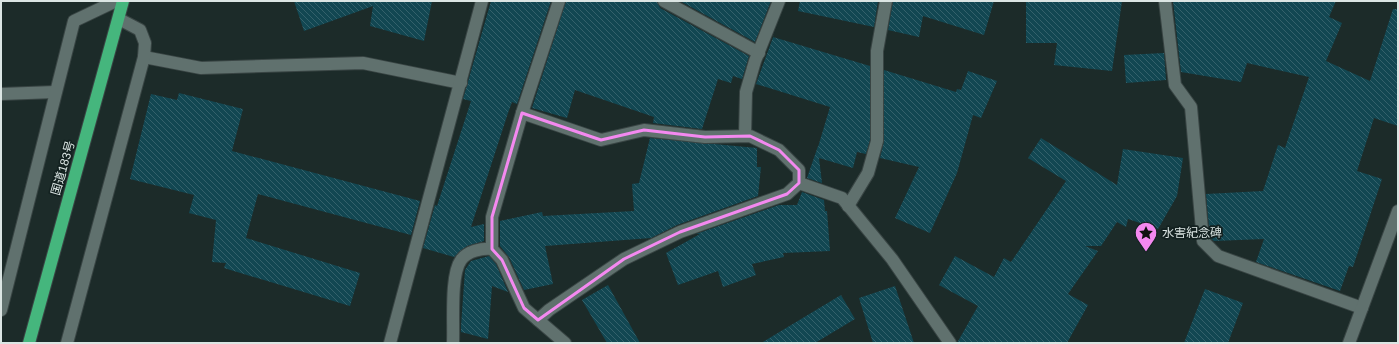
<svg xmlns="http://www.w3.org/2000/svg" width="1399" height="344" font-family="Helvetica,'Noto Sans JP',sans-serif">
  <defs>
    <pattern id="building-back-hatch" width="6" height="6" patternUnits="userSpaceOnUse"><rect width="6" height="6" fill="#124752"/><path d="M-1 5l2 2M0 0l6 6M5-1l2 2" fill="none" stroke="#34616b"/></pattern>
  </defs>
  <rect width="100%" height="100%" fill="#1c2b29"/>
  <g fill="url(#building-back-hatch)">
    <path d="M294,1H432L424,41L370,26L373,6L304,31Z"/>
    <path d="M491,1H551L517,104L512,102L508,113L471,227L484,224V241L467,246L454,257L423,248L435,205L437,206L471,101L463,99Z"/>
    <path d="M566,1H657L660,8L749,56L742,79L733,76L731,83L718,79L702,129L653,123L654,117L575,90L567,118L532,108Z"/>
    <path d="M680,1H771L755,42Z"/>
    <path d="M800,1H878L874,27L798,11Z"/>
    <path d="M893,1H994L984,35L923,16L919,37L888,30Z"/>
    <path d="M1026,1H1122L1112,71L1054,65L1057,43H1026Z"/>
    <path d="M1173,1H1336L1329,17L1342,23L1326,61L1370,81L1393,9H1398V126L1374,118L1357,171L1382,179L1353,267L1349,266L1340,291L1256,262L1264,239L1214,241L1210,238L1206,194L1263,191L1278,145L1285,148L1309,77L1247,63L1241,82L1181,72Z"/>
    <path d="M775,32L773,37L870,66V140L866,154L857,152L853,168L819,158L822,183L807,178L818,146V147L830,107L756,84Z"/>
    <path d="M1164,53L1166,80L1126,83L1124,55Z"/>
    <path d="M884,70L956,92L957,89L961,90L968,71L997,81L981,118L973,115L957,173L930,233L895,218L919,167L880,158L884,141Z"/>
    <path d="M179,93L243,109L232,151L420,201L411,235L258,194L246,238L360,273L350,306L224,268L226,263L212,262L216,220L189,213L194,195L130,179L151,94L177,100Z"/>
    <path d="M650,138L757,148V167H761L758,196L677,225L651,238L545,246L553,284L524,290L509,257L500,246V221L542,212L543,216L634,211L632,184L639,183Z"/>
    <path d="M1041,138L1117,185L1123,149L1183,158L1177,196L1158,229L1128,219L1126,227L1117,222L1101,246H1085L1098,251L1068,294L1088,305L1067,343H957L978,306L939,285L955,256L994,277L1004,258L1011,262L1066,181L1028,158Z"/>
    <path d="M802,192L824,200L825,211H827L830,251L783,253L784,257L752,264L756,275L723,287L718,271L678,285L666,253L700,234H696L779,205H797Z"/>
    <path d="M489,256L496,264L508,292L492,286L488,339L461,332V326L465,270L471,261Z"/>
    <path d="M608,285L640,343H607L582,300Z"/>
    <path d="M895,286L914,343H873L859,298Z"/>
    <path d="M1205,289L1243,303L1228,343H1184Z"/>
    <path d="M841,295L855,319L815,343H761Z"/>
  </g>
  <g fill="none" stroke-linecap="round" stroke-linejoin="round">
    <g stroke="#394544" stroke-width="14">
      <g id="lane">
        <path d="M664,1L759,53"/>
        <path d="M745,136L746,92L755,61L779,1"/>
      </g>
    </g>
    <g stroke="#394544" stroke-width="14">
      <g id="street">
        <path d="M1165,1L1175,85L1191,107L1203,241L1218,256L1362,308"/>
        <path d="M144,57L201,68L363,63L461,83"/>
        <path d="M1,94L55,92"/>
        <path d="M522,113L601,140L644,130L705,137L750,136L779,150L799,170V183L787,194L680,232L624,259L549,310L538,320"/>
        <path d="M799,183L842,198L892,259L950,343"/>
        <path d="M848,206L868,173L877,141V51L886,1"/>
        <path d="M492,249V217L522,113L559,1"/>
        <path d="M1,310L74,21L116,1"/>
        <path d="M67,343L144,57L145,43L140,30L119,19"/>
        <path d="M390,343L482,1"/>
        <path d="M453,343C454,323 450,275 461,260C467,251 482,248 492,249L502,260L524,308L565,343"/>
        <path d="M1349,343L1398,211"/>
      </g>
    </g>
    <g stroke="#394544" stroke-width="14">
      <path id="highway" d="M29,343L123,1"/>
    </g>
    <use href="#lane" stroke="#60716e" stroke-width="12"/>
    <use href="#street" stroke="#60716e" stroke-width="12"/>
    <use href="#highway" stroke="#45b67d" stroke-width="12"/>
  </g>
  <path fill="none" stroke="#f489f0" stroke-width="3" stroke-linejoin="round" d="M522,113L601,140L644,130L705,137L750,136L779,150L799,170V183L787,194L680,232L624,259L538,320L524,308L502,260L492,249V217Z"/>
  <defs>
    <g id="sight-pin" transform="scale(1.15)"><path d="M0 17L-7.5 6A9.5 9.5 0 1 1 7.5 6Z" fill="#f489f0" stroke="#132120"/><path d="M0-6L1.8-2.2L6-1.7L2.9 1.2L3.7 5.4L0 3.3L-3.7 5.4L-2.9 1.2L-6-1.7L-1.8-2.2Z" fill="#111"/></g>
  </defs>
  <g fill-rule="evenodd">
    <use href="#sight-pin" x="1146" y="233"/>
  </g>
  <g text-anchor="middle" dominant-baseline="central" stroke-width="3.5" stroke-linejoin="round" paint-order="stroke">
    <g font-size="12" fill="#dbe5e3" stroke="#132120">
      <text transform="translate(63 168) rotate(-74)">国道183号</text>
    </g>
    <g font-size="12" fill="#dbe5e3" stroke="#132120" text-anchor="start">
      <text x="1162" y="233">水害紀念碑</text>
    </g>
  </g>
  <rect width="1399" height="344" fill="none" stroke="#dbe5e3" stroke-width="4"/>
</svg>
